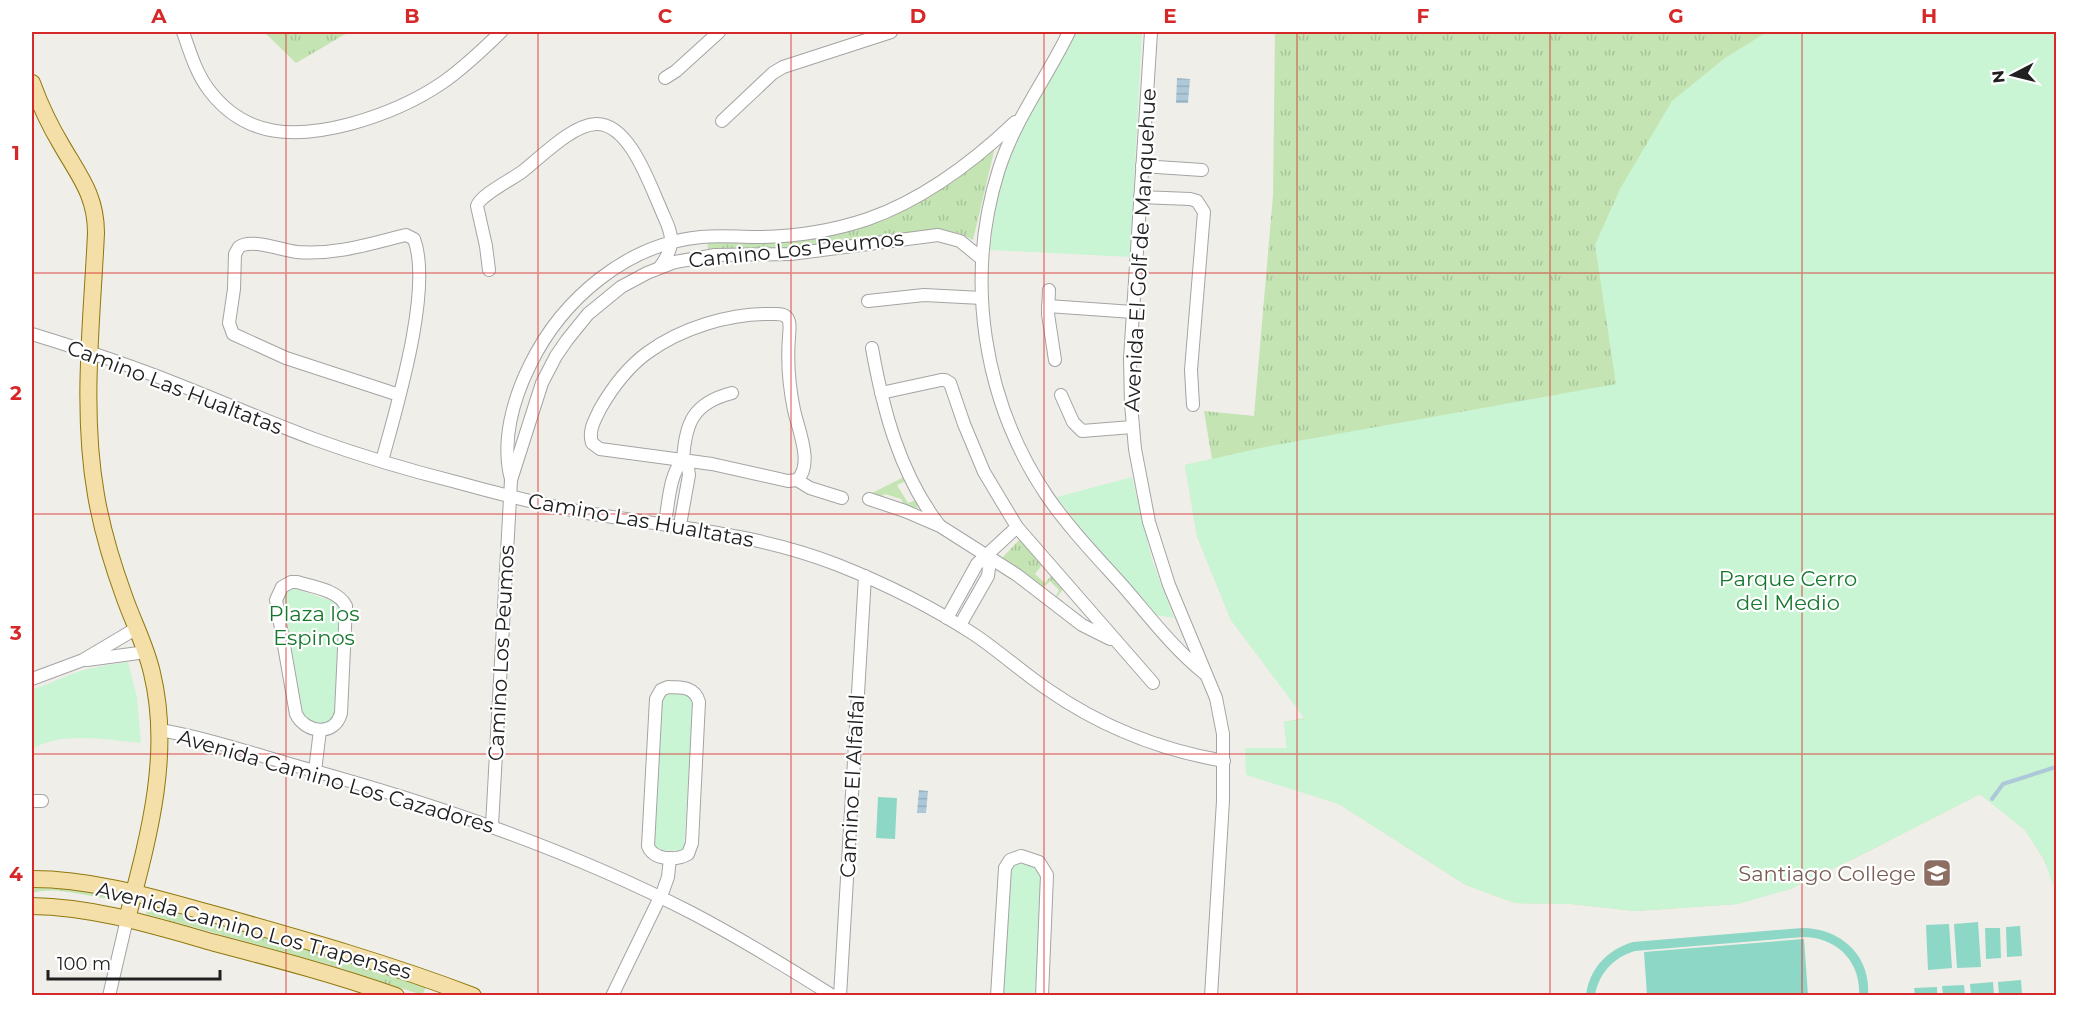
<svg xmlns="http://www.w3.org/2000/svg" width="2088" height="1027" font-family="Montserrat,sans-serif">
  <defs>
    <pattern id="grass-tufts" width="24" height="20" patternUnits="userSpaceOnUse" patternTransform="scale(1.5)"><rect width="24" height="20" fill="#c4e5b3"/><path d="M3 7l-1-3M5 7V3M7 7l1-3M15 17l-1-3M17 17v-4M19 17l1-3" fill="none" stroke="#a8c49a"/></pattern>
    <pattern id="water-rules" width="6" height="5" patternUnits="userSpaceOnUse" patternTransform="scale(1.5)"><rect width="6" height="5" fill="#adc9d9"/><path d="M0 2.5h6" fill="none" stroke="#95acba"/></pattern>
  </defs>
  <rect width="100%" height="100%" fill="#f0eee8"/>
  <g fill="url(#grass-tufts)">
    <path d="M264,32H349L296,63Z"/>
    <path d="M1275,32H2056V893L2045,861L2025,830L1980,794L1859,856L1790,889L1737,904L1635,911L1572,904L1515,903L1466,885L1339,804L1287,787V748L1284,722L1305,718L1231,620L1197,536L1185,465L1212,459L1204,411L1254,416L1273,195Z"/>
    <path d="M995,147L973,240L959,233L943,230L886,235L784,249H708L707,241C727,240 747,244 767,243C854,241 930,204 995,147Z"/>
    <path d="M904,477L906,481L897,485L908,503L916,500L918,508L904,505L901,499L885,494L880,497L872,493Z"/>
    <path d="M1020,539L1042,565L1035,574L1045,583L1051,576L1063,589L1057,597L1063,601L1061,604L1055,598L1059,590L1050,581L1043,588L1002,558Z"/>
    <path d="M32,888C58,889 92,888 115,899C89,898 58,885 32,893Z"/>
    <path d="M148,906L367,966L427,986L422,995L331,965L146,914Z"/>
  </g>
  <g fill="#caf5d4">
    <path d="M1076,32H1142L1130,257L990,250C995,208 1002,166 1022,129C1039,96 1061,66 1076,32Z"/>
    <path d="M1767,32H2056V893L2045,861L2025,830L1980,794L1859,856L1790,889L1737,904L1635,911L1572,904L1515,903L1466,885L1339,804L1246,775L1245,748H1287L1284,722L1305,719L1231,620L1197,536L1185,465L1265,447L1616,384L1595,245L1620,189L1672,101L1725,58Z"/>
    <path d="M1132,477L1152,560L1174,618L1156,615L1079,526L1057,497Z"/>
    <path d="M290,589H296L335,602L339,610L334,716L332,722C322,725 308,723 303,713L284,602L283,596Z"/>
    <path d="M128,662L137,697L141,743C106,740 63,731 32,749V689C46,686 58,679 72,674C90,667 109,665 128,662Z"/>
    <path d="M671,693L689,695L693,704L684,847L681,851L660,850L654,844L662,698Z"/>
    <path d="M1020,862C1030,865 1037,866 1042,876L1035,995L1003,996L1010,874L1014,864Z"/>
  </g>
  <g fill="#8dd7c6">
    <path d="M878,797L897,798L895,839L876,838Z"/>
    <path d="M1978,922L1981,967L1957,968L1954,924Z"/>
    <path d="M1949,924L1952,968L1928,970L1926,925Z"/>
    <path d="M2020,926L2022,956L2007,957L2006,927Z"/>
    <path d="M1802,928C1841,928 1871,956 1868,995H1859C1861,961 1836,937 1803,937L1635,951C1614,957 1599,973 1595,995H1586C1590,968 1607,950 1633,942Z"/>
    <path d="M1985,928H2000L2001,958L1986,959Z"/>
    <path d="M1804,939L1808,995H1647L1644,952Z"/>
    <path d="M2021,980L2022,995H1999L1998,982Z"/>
    <path d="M1993,982L1994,995H1971L1970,984Z"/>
    <path d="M1964,985L1965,995H1943L1942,986Z"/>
    <path d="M1937,987V995H1915L1914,988Z"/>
  </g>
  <g fill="url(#water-rules)">
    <path d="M1177,78L1190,79L1188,103H1176Z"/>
    <path d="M919,790L928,791L926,813H917Z"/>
  </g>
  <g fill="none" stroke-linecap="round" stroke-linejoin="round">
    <path stroke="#adc9d9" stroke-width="4" d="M1992,799L2003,784L2056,767"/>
    <g stroke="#a4a4a4" stroke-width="14">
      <g id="minor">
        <path d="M183,32C190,52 196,73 209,90C246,139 297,138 350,124C383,115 414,102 442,83C464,68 482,50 501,32"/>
        <path d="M1069,32C1047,78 1015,119 999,169C964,279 983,401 1047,496C1069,528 1097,557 1123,586C1149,616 1173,648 1204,673"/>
        <path d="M1151,32L1130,359L1131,404L1135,449L1149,522L1169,585L1216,698L1223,734V801L1211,996"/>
        <path d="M665,78L676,71L719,32"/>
        <path d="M722,121L773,73L783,67L891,32"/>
        <path d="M1142,166L1202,170"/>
        <path d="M1140,197L1190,199L1197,201L1204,212L1191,370L1193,405"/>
        <path d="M489,270L486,246L477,206C480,195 513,179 523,171C542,156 572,125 596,124C629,123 649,183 660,207C664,218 672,230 671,242C671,251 665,260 660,267"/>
        <path d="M1049,290L1048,314L1055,360"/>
        <path d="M868,301L924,295L982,298"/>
        <path d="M1048,306L1133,312"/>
        <path d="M32,334C81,349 129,365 177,384C223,402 268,422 314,439C361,456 408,470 456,482C499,494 543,505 587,513C672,527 757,533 838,565C886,584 932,607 975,635C1000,652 1022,672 1047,689C1100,726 1160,750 1224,761"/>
        <path d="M872,348C883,410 900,474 939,525"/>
        <path d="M881,393L941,380H945L950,383L964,424L984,472L1017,527L1153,683"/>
        <path d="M1061,395L1073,422L1082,431L1132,427"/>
        <path d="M382,461C396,409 433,289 414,239L406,235C369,244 336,255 297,252C281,250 251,238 239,247L235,254L234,289L229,323L233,334L286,358L399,395"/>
        <path d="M511,479C501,442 513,399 530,365C562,299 627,244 701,237C720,235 738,237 756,237C794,237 832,231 868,219C924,199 972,163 1015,122"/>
        <path d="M797,480C814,465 798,429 794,410C789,386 787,362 789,337C789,332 791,324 788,319C785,313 778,314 772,314C730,313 681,328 647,353C628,367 612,388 600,409C595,420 588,430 592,443L600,449L712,464L788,481L797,480L810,488L842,498"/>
        <path d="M869,499L905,511L940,526L1017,575L1082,625L1110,639"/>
        <path d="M665,523C668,507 670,470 683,461"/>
        <path d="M680,525L689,475L688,468L683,461C685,423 693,403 732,393"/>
        <path d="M291,582H297C313,587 338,590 346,606L341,713C335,737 305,733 296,714L276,600L282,587Z"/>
        <path d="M947,618L977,564L1017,527"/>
        <path d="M960,625L988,576L989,568L986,557"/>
        <path d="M87,660L146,652"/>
        <path d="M32,679L83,660L137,628"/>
        <path d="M668,687C682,687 695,687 699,702L692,843L688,854C676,861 653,860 648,846L656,699L661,690Z"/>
        <path d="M160,730C207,738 254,754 300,767C435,804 567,849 692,913C740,938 787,967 833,996"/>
        <path d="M315,771L320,730"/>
        <path d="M32,801H42"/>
        <path d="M492,826L511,480L542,383L556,356L567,340L588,314L621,287L647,273L675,262L715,255L791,254L938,235L960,241L982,259"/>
        <path d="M109,996L127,919"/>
        <path d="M612,996L663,891L668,877L670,858"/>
        <path d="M840,996L865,576"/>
        <path d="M997,996L1005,868L1010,860L1021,856L1039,862L1047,875L1042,996"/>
      </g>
    </g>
    <g stroke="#8f780e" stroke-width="18">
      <g id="major">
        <path d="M32,83C40,105 50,126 62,146C80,177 96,196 96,233C92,320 81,409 96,495C102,530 112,563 124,596C133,622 146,646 152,673C172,755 148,839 127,919"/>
        <path d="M32,879C96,879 158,899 220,916C305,940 390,964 473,996"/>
        <path d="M32,906C95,907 155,926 215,943C276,959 337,975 396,996"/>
      </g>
    </g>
    <use href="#minor" stroke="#fff" stroke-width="12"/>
    <use href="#major" stroke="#f4dfa9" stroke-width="16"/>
  </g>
  <path fill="none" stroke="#d62828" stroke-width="1.5" stroke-opacity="0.55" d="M286,32V996M538,32V996M791,32V996M1044,32V996M1297,32V996M1550,32V996M1802,32V996M32,273H2056M32,514H2056M32,754H2056"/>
  <defs>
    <g id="school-square" transform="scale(1.5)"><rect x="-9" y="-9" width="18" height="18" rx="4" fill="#8d6e63" stroke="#fff"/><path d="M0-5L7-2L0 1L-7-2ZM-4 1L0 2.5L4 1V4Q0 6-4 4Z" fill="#fff"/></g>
  </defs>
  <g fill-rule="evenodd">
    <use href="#school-square" x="1937" y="873"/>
  </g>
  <g text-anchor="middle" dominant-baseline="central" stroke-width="4.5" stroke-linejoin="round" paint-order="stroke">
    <g font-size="21" fill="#202020" stroke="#fff">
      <text transform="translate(796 249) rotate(-6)">Camino Los Peumos</text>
      <text transform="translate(1140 250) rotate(-87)">Avenida El Golf de Manquehue</text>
      <text transform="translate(175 387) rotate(21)">Camino Las Hualtatas</text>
      <text transform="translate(641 520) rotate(10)">Camino Las Hualtatas</text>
      <text transform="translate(501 653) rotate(-87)">Camino Los Peumos</text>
      <text transform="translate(336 781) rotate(16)">Avenida Camino Los Cazadores</text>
      <text transform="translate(852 786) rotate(-87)">Camino El Alfalfal</text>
      <text transform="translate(254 930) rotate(15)">Avenida Camino Los Trapenses</text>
    </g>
    <g font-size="21" fill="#16772d" stroke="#fff">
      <text x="1788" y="578">Parque Cerro<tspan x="1788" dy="24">del Medio</tspan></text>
      <text x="314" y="613">Plaza los<tspan x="314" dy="24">Espinos</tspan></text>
    </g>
    <g font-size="21" fill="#785e54" stroke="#fff" text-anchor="end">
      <text x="1916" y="873">Santiago College</text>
    </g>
  </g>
  <rect width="2088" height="1027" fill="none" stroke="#ffffff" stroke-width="66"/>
  <g transform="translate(2013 75) rotate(263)" stroke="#ffffff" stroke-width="4.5" paint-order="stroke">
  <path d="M0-4.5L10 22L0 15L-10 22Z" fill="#202020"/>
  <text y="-9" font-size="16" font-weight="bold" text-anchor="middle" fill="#202020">N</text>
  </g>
  <path d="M48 970v9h172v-9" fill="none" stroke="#202020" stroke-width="3"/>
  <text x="57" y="970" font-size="18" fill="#202020" stroke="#ffffff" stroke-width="4.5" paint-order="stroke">100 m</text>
  <rect x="33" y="33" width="2022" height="961" fill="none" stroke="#d62828" stroke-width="2"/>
  <g font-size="20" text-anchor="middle" font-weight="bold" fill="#d62828">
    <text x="159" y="23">A</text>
    <text x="412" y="23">B</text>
    <text x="665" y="23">C</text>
    <text x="918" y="23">D</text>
    <text x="1170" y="23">E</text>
    <text x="1423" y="23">F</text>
    <text x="1676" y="23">G</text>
    <text x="1929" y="23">H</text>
    <text x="16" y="160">1</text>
    <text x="16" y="400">2</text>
    <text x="16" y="640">3</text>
    <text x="16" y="881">4</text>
  </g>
</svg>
